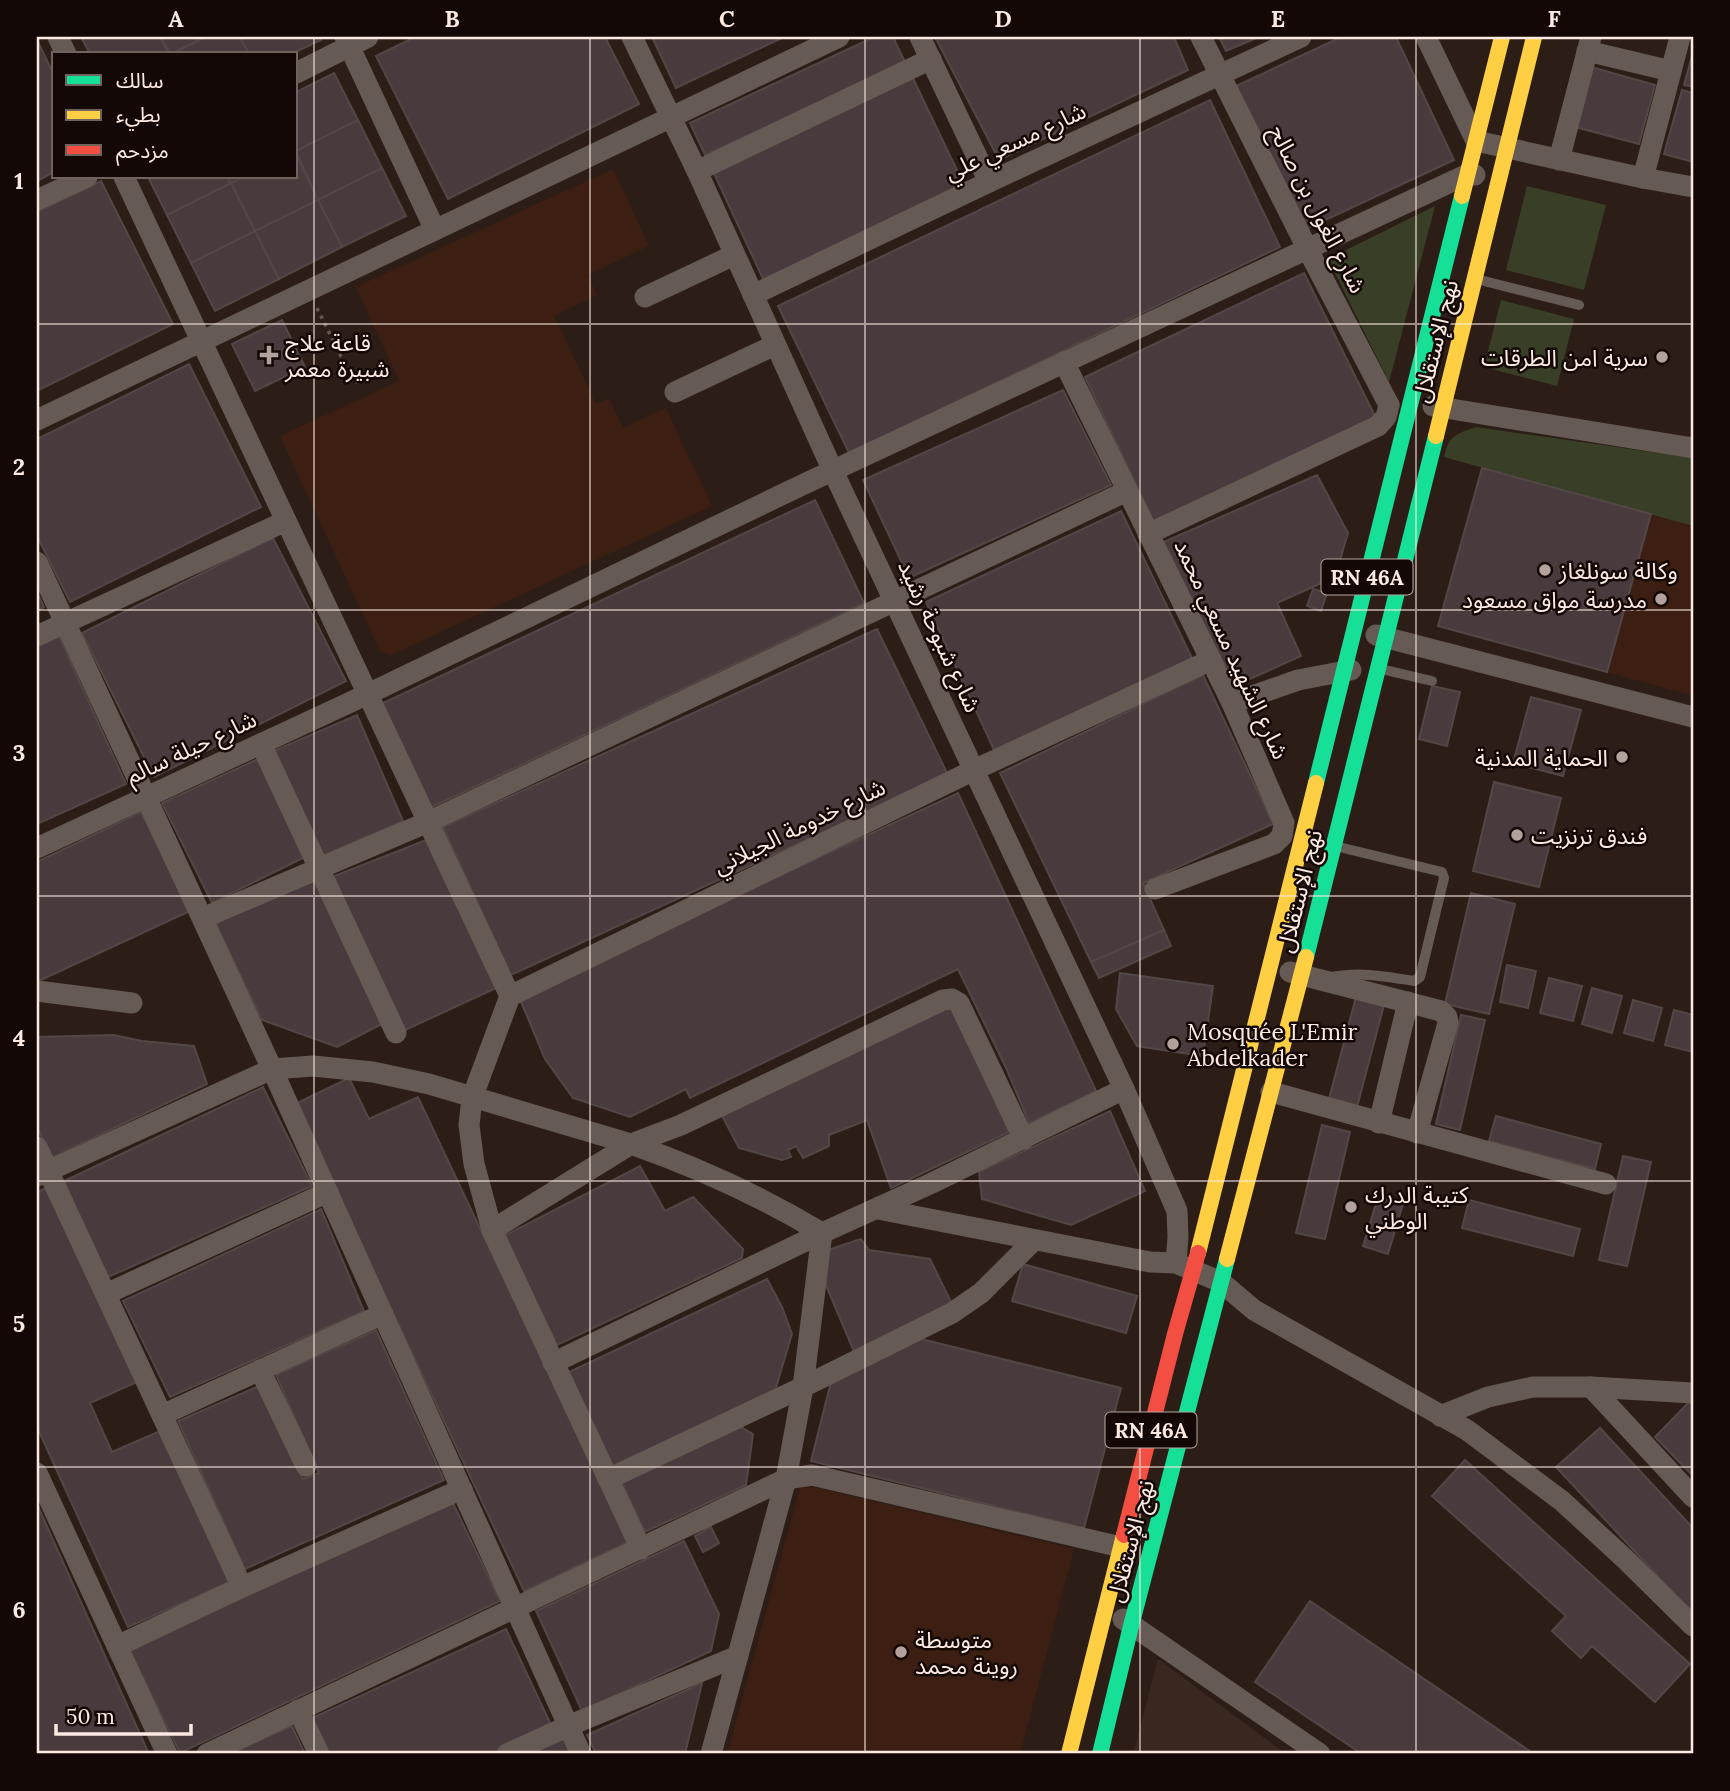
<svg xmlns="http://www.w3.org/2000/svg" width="1730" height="1791" font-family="Lora,'Noto Sans Arabic',serif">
  <rect width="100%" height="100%" fill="#2c1e17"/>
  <g fill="#3c1f12">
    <path d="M613,169L649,246L588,275L597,295L554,316L596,404L609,398L623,428L666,408L712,506L391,655L380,651L280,436L399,381L356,287Z"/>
    <path d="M1651,514L1693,526V696L1607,672Z"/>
    <path d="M801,1484L1074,1549L1020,1754H727Z"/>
  </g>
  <path fill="#39281f" d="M1158,1659L1286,1754H1133Z"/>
  <g fill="#393e27">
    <path d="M1527,186L1606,205L1584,290L1506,270Z"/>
    <path d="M1435,206L1389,382L1328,259Z"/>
    <path d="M1501,300L1574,319L1557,386L1484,367Z"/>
    <path d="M1476,427L1693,458V526L1444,457C1449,435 1456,434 1476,427Z"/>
  </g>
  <g fill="#493b3d" stroke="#524746" stroke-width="2">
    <path d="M86,37H160L169,54H90L82,39Z"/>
    <path d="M160,37H206L171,54Z"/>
    <path d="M206,37H240L249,54H171Z"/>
    <path d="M240,37H319L321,40L291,54H249Z"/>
    <path d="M415,37H605L639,104L448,199L376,56Z"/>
    <path d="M652,37H784L676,88Z"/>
    <path d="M874,37H893L905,62L705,155L690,123Z"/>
    <path d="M935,37H1174L1188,70L999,160Z"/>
    <path d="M1219,37H1259L1226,51Z"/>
    <path d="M1341,37H1396L1454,160L1302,231L1234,87Z"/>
    <path d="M37,40L54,75V172L37,181Z"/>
    <path d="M1693,52V87L1684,85Z"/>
    <path d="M1591,67L1655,85L1639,144L1575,127Z"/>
    <path d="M334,73L358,120L296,151V92Z"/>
    <path d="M911,74L965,187L764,281L711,167Z"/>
    <path d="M1682,90L1693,93V162L1664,154Z"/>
    <path d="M1210,100L1280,247L849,453L778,306Z"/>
    <path d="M358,120L382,168L318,200L296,151Z"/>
    <path d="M296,155L318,200L255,231L231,183L244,177H296Z"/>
    <path d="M382,168L406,216L342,247L318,200Z"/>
    <path d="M148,177H227L231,183L167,215Z"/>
    <path d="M227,177H244L231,183Z"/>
    <path d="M101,181L173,324L37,391V212Z"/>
    <path d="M231,183L255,231L191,263L167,215Z"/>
    <path d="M318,200L342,247L279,279L255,231Z"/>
    <path d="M255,231L279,279L215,311L191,263Z"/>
    <path d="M1304,273L1376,418L1154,522L1085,377Z"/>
    <path d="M282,320L305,367L255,391L232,344Z"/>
    <path d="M189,364L261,507L70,602L37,536V439Z"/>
    <path d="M1063,390L1111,485L909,578L863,480Z"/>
    <path d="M1482,468L1651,514L1607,672L1438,626Z"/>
    <path d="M1317,475L1348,533L1335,577L1277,603L1301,656L1230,688L1159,544Z"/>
    <path d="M815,500L864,603L430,808L381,704Z"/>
    <path d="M1121,511L1192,658L994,750L926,602Z"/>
    <path d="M273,538L346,681L154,777L82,633Z"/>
    <path d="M1313,589L1327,593L1321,611L1307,606Z"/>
    <path d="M37,592L44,607L37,611Z"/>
    <path d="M877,629L948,775L511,975L443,827Z"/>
    <path d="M58,634L126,784L37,824V644Z"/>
    <path d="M1203,675L1273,824L1143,883L1164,930L1091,962L1000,773Z"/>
    <path d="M1432,686L1460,692L1447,746L1419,739Z"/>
    <path d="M1531,697L1581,710L1563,776L1513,763Z"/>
    <path d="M357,715L403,821L317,858L271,752Z"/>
    <path d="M258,759L307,856L212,903L162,803Z"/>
    <path d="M1494,782L1561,798L1539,887L1473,871Z"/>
    <path d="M958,793L1096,1091L1029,1123L1007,1070L958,969L690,1098L686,1089L630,1117L573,1098L545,1059L519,997Z"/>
    <path d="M141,812L190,911L41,980L37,979V862Z"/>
    <path d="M426,840L496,988L401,1032L329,878Z"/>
    <path d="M315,876L384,1023L337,1047L262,1020L215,922Z"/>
    <path d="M1471,893L1515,904L1489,1014L1445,1004Z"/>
    <path d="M1164,930L1171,946L1099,978L1091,962Z"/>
    <path d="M1507,965L1536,971L1528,1008L1500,1002Z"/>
    <path d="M1120,973L1213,986L1203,1056L1137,1046L1116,1009Z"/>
    <path d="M1549,978L1582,986L1573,1021L1540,1013Z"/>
    <path d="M1592,988L1622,996L1612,1033L1582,1024Z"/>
    <path d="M1356,997L1384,1005L1357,1107L1329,1099Z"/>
    <path d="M1633,1000L1662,1008L1653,1041L1624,1033Z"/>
    <path d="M953,1006L1009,1132L891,1188L867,1120L829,1135V1146L803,1158L796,1146L788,1150L791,1157L782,1160L739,1148L720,1112Z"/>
    <path d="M1674,1010L1693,1015V1052L1665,1045Z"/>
    <path d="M1461,1015L1485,1020L1460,1130L1436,1124Z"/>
    <path d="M113,1035L142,1041L194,1046L207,1084L51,1158L37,1127V1037Z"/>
    <path d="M349,1078L369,1119L418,1097L628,1542L524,1591L295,1104Z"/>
    <path d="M263,1087L312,1186L106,1278L64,1181Z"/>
    <path d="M1110,1111L1145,1191L1071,1225L982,1199L979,1172Z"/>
    <path d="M1496,1116L1601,1144L1595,1169L1489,1141Z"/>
    <path d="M1322,1125L1350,1132L1325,1239L1296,1233Z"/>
    <path d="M1623,1156L1651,1162L1627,1266L1599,1260Z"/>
    <path d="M640,1166L665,1211L693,1197L743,1249L742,1258L557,1345L504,1236Z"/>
    <path d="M48,1187L137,1382L90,1403L112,1452L160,1431L229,1582L128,1627L37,1427V1192Z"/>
    <path d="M1378,1197L1403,1204L1388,1254L1363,1246Z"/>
    <path d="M1469,1200L1580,1229L1573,1256L1462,1228Z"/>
    <path d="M321,1209L364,1311L170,1397L123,1301Z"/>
    <path d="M861,1239L869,1250L930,1259L953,1306L855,1354L825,1283L828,1250Z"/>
    <path d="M1023,1264L1137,1296L1126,1333L1012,1301Z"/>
    <path d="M767,1279L782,1307L792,1334L774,1394L614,1469L569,1372Z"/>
    <path d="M376,1330L444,1480L245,1569L178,1421L259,1386L303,1479L319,1473L276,1375Z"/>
    <path d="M917,1338L1121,1388L1084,1528L811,1461L832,1378Z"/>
    <path d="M1689,1402L1693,1407V1476L1655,1437Z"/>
    <path d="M741,1427L753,1434L746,1485L645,1532L622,1483Z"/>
    <path d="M1600,1428L1693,1528V1614L1556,1467Z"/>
    <path d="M1465,1460L1690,1664L1655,1702L1592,1646L1581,1658L1552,1631L1566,1616L1432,1496Z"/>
    <path d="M451,1499L500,1601L180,1753L130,1651Z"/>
    <path d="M37,1504L149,1754H37Z"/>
    <path d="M711,1527L719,1543L703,1552L695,1536Z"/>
    <path d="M684,1541L719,1614L711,1651L582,1711L536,1611Z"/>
    <path d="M1310,1601L1534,1754H1362L1255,1682Z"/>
    <path d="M506,1629L553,1729L498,1754H327L310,1719Z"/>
    <path d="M702,1683L685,1754H596L587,1735Z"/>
    <path d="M292,1726L305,1754H230Z"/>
    <path d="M564,1739L570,1754H531Z"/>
  </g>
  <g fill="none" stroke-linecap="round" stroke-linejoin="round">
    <path stroke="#625752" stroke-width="3.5" stroke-dasharray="3.5 5" stroke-linecap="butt" d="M317,308L354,383L394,368"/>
    <g stroke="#665a55" stroke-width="10">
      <path d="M1476,279L1579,305"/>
      <path d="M1381,669L1432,681"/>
      <path d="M1327,978C1357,971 1384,976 1414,981L1420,977L1444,878L1442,872L1339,847"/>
    </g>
    <g stroke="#665a55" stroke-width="21">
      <path d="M58,37L66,54"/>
      <path d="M345,37L435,230"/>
      <path d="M632,37L697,171L833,471L1124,1089L1177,1211L1178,1237L1176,1263"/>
      <path d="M920,37L989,182"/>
      <path d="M1201,37L1307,248L1389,405"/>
      <path d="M1426,37L1476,141L1643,178L1693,187"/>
      <path d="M1587,51L1671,71"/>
      <path d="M296,73L368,37"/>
      <path d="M1559,160L1591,37"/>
      <path d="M697,171L931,59"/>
      <path d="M124,177L510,996"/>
      <path d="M1643,178L1680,37"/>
      <path d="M37,200L87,177"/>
      <path d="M753,295L989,182L1301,37"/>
      <path d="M645,297L734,255"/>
      <path d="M1064,362L1232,703L1284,823L1282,836L1274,844L1155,889"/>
      <path d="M675,392L775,345"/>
      <path d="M1433,406L1693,448"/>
      <path d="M37,420L839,37"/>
      <path d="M1148,534L1378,426L1386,417L1389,405"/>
      <path d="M37,562L272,1069L581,1754"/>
      <path d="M1376,635L1693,717"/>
      <path d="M37,636L286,521"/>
      <path d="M1232,703L1298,680L1351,670"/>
      <path d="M261,744L396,1033"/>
      <path d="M37,848L368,694L802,485L1468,174L1475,175"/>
      <path d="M203,918L428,822L1127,491"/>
      <path d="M1290,972L1441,1011L1447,1017L1448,1023L1417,1133"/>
      <path d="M37,991L132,1003"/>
      <path d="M1271,1092L1606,1184"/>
      <path d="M1379,1123L1408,1002"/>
      <path d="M37,1147L242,1587"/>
      <path d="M37,1176L272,1069L313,1066L373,1072L429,1084L631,1144C697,1167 762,1197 822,1233L803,1387L786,1479L711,1754"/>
      <path d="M878,1209L1150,1262L1176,1263L1221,1282L1254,1310L1467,1430L1562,1501L1624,1558L1693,1626"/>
      <path d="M492,1230L631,1144L681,1125L943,1000L952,999L959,1003L1024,1139"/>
      <path d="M106,1294L328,1192"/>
      <path d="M553,1363L822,1233L932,1183L1124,1089"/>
      <path d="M260,1370L306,1466"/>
      <path d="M1591,1387L1693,1497"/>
      <path d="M162,1415L383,1314"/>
      <path d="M1440,1416L1488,1397L1533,1387H1591L1693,1393"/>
      <path d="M37,1473L167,1754"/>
      <path d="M608,1479L803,1387L952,1313L981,1293L1034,1240"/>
      <path d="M641,1549L492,1230L474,1164L469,1125L472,1098L510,996L974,770L1211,660"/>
      <path d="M1123,1619L1320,1754"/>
      <path d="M117,1646L242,1587L462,1489"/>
      <path d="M298,1710L319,1754"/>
      <path d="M207,1754L786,1479L812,1475L1121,1547"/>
      <path d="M507,1754L568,1726L738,1656"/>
    </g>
    <g stroke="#16e098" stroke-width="16">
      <path d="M1316,783L1462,196"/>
      <path d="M1306,957L1436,436"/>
      <path d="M1100,1754L1131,1626L1227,1259"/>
    </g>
    <g stroke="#ffcf43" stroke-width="16">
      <path d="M1462,196L1502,37"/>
      <path d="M1436,436L1534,37"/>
      <path d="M1198,1253L1316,783"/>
      <path d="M1227,1259L1306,957"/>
      <path d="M1069,1754L1124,1535"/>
    </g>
    <path stroke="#f24e42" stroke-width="16" d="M1124,1535L1175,1334L1198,1253"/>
  </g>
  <path fill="none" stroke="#fce9e2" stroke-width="2" stroke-opacity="0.55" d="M314,37V1754M590,37V1754M865,37V1754M1140,37V1754M1416,37V1754M37,324H1693M37,610H1693M37,896H1693M37,1181H1693M37,1467H1693"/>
  <g fill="#b3a29b" stroke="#130805" stroke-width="2.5">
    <path d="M265.5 344.5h7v7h7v7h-7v7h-7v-7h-7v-7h7z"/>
    <circle cx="1662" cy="357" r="7"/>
    <circle cx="1545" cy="570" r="7"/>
    <circle cx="1661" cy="599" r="7"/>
    <circle cx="1622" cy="757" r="7"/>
    <circle cx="1517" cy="835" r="7"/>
    <circle cx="1173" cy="1044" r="7"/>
    <circle cx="1351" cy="1207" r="7"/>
    <circle cx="901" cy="1652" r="7"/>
  </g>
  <g text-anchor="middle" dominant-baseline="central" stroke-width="5" stroke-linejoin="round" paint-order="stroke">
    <g fill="#130805" stroke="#b6a6a0" stroke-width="2">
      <rect x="1321.5" y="559.5" width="91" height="35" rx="5"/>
      <rect x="1105.5" y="1412.5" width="91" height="35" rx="5"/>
    </g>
    <g font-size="21" font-weight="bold" fill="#fce9e2">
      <text x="1367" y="577">RN 46A</text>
      <text x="1151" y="1430">RN 46A</text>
    </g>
    <g font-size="23" fill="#fce9e2" stroke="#130805">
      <text transform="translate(1015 141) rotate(-25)">شارع مسعي علي</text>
      <text transform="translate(1318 209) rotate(63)">شارع الغول بن صالح</text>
      <text transform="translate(1435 341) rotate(-76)">نهج الإستقلال</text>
      <text transform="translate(940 636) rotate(65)">شارع شبوحة رشيد</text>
      <text transform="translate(1232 649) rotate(65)">شارع الشهيد مسعي محمد</text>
      <text transform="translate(191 747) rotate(-25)">شارع حيلة سالم</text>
      <text transform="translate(799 826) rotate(-26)">شارع خدومة الجيلاني</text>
      <text transform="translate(1299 891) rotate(-76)">نهج الإستقلال</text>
      <text transform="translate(1130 1541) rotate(-75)">نهج الإستقلال</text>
    </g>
    <g font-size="23" fill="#fce9e2" stroke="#130805" text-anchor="start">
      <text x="285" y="342">قاعة علاج<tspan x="285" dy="26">شبيرة معمر</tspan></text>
      <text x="1648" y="357" text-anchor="end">سرية امن الطرقات</text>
      <text x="1559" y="570">وكالة سونلغاز</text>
      <text x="1647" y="599" text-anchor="end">مدرسة مواق مسعود</text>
      <text x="1608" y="757" text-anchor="end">الحماية المدنية</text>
      <text x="1531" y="835">فندق ترنزيت</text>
      <text x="1187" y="1031">Mosquée L'Emir<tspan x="1187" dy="26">Abdelkader</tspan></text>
      <text x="1365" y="1194">كتيبة الدرك<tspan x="1365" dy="26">الوطني</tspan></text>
      <text x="915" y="1639">متوسطة<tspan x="915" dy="26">روينة محمد</tspan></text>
    </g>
  </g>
  <rect width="1730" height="1791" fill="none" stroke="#130805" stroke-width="77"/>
  <rect x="52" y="52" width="245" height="126" fill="#130805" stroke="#70625d" stroke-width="2"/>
  <rect x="66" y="75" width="35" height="10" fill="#16e098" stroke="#70625d" stroke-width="2"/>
  <text x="116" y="88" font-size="21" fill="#fce9e2">سالك</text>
  <rect x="66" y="110" width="35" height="10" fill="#ffcf43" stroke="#70625d" stroke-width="2"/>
  <text x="116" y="122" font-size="21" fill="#fce9e2">بطيء</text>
  <rect x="66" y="145" width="35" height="10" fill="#f24e42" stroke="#70625d" stroke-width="2"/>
  <text x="116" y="158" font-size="21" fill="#fce9e2">مزدحم</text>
  <path d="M56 1724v10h135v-10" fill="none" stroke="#fce9e2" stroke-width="3.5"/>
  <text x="66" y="1724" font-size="21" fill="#fce9e2" stroke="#130805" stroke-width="5" paint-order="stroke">50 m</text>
  <rect x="38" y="38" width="1654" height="1714" fill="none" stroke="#fce9e2" stroke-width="2.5"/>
  <g font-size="23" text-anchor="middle" font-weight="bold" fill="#fce9e2">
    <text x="176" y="27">A</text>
    <text x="452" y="27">B</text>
    <text x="727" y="27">C</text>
    <text x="1003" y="27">D</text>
    <text x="1278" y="27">E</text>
    <text x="1554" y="27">F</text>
    <text x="19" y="189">1</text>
    <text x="19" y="475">2</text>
    <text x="19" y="761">3</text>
    <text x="19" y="1046">4</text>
    <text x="19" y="1332">5</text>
    <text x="19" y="1618">6</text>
  </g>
</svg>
